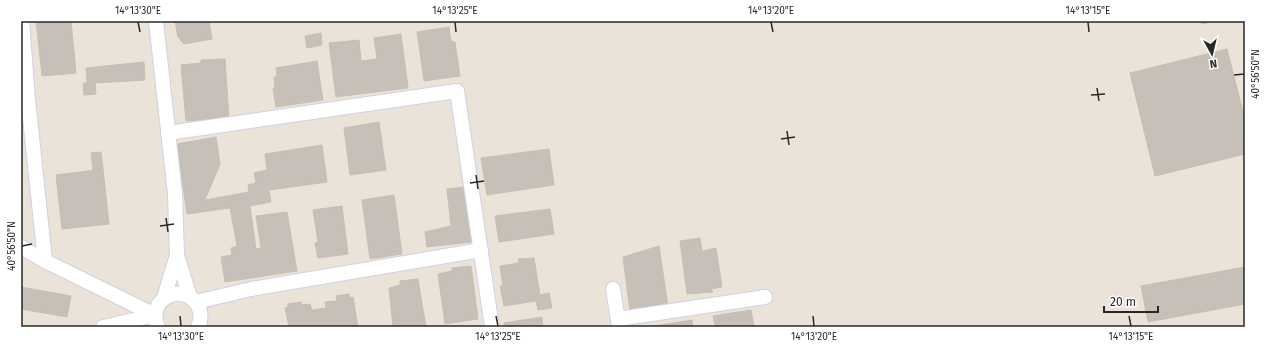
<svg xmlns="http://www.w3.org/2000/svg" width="1266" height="348" font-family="'Fira Sans',sans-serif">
  <rect width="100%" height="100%" fill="#ece3d8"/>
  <g fill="#c7c0b8" stroke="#c7bfb2">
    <path d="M36,21H71L76,73L42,76Z"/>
    <path d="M175,21H209L212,39L184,44L178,37Z"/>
    <path d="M1201,21H1214L1202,24Z"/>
    <path d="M449,27L451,41L455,42L460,76L424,81L417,32Z"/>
    <path d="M321,33L322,45L307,48L305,36Z"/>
    <path d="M401,34L408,88L336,97L329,43L359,40L361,61L377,59L374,38Z"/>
    <path d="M1227,49L1245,120V154L1155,176L1130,73Z"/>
    <path d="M225,59L229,118L186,121L181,65L201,63V60Z"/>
    <path d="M317,61L323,100L276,107L273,89L275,88L274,77H277L276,68Z"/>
    <path d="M144,62L145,80L95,83L96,94L84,95L83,84L87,82L86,68Z"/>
    <path d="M379,122L386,170L350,175L344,128Z"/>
    <path d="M216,137L220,164L205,200L249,192L248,185L256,183L254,173L267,170L265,154L322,145L327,182L269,190L271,202L250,206L256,249L261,248L256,216L287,212L297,271L225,282L221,257L232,255L231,248L237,246L230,208L187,214L177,144Z"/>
    <path d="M549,149L554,185L487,195L481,158Z"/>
    <path d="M101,152L103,169L93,170L91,153Z"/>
    <path d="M103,169L109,224L62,229L56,175Z"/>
    <path d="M463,187L471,242L427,247L425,232L451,226L447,189Z"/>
    <path d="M394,195L402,254L370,259L362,200Z"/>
    <path d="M342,206L348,254L318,258L315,243L318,242L313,210Z"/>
    <path d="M550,209L554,234L499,242L495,216Z"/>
    <path d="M700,238L702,251L716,248L722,287L711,289L713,292L687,294L680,241Z"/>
    <path d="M659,246L668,306L630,312L623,257Z"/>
    <path d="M534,258L540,295L549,293L552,308L538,310L536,301L504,306L500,286H503L500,266L519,263L518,259Z"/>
    <path d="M471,266L478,319L445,324L438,274L452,271V268Z"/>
    <path d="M1245,267V304L1148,322L1141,286Z"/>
    <path d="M418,279L426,327H393L389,288L400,285V281Z"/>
    <path d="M21,287L71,296L67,317L21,309Z"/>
    <path d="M349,294L350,298L353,297L358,327H289L285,308L288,307V304L301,302L302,305L310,304L312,310L326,308L325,302L337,301L336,296Z"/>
    <path d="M751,310L754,327H715L713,316Z"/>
    <path d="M542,317L543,327H505L504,323Z"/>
    <path d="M692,320L693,327H648Z"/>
  </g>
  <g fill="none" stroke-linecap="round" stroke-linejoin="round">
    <g stroke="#ced2e3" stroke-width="16">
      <g id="street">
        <path d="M22,21L28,99L45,261"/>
        <path d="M156,21L175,194L177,255L190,297"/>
        <path d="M168,133L457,91L492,327"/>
        <path d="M21,247L45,261L155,315"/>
        <path d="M613,289L619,327"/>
        <path d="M164,298L177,255"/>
        <path d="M196,302L251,289L481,250"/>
        <path d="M618,319L765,297"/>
        <path d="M103,327L155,315"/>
        <path d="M158,327C145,299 184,280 198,306C202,313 201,320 198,327"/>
      </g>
    </g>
    <use href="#street" stroke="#fff" stroke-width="14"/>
  </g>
  <path fill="none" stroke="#282828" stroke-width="1.5" d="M138,22L140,32M455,22L456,32M771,22L773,32M1088,22L1089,32M1234,75L1244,74M1097,88L1099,101M1091,95L1105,94M787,131L789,145M781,139L795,137M476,175L478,189M470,183L484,181M166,218L168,232M160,226L174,224M22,246L32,244M180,316L181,326M496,316L498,326M813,316L814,326M1129,316L1131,326"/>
  <rect width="1266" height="348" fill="none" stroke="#ffffff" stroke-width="44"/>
  <g transform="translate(1212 54) rotate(172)" stroke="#ffffff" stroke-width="3" paint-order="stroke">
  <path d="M0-3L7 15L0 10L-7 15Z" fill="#282828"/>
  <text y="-6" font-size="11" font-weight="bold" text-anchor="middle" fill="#282828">N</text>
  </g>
  <path d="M1104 306v6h54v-6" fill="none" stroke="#282828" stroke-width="2"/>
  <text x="1110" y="306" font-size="12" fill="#282828" stroke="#ffffff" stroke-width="3" paint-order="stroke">20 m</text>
  <rect x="22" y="22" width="1222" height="304" fill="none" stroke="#282828" stroke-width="1.5"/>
  <g font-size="10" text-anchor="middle" fill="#282828">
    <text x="138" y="14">14°13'30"E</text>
    <text x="455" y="14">14°13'25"E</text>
    <text x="771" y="14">14°13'20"E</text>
    <text x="1088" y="14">14°13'15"E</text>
    <text transform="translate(1255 74) rotate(-90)" y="4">40°56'50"N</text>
    <text transform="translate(11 246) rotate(-90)" y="4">40°56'50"N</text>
    <text x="181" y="340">14°13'30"E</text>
    <text x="498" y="340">14°13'25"E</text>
    <text x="814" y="340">14°13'20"E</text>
    <text x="1131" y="340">14°13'15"E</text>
  </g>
</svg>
